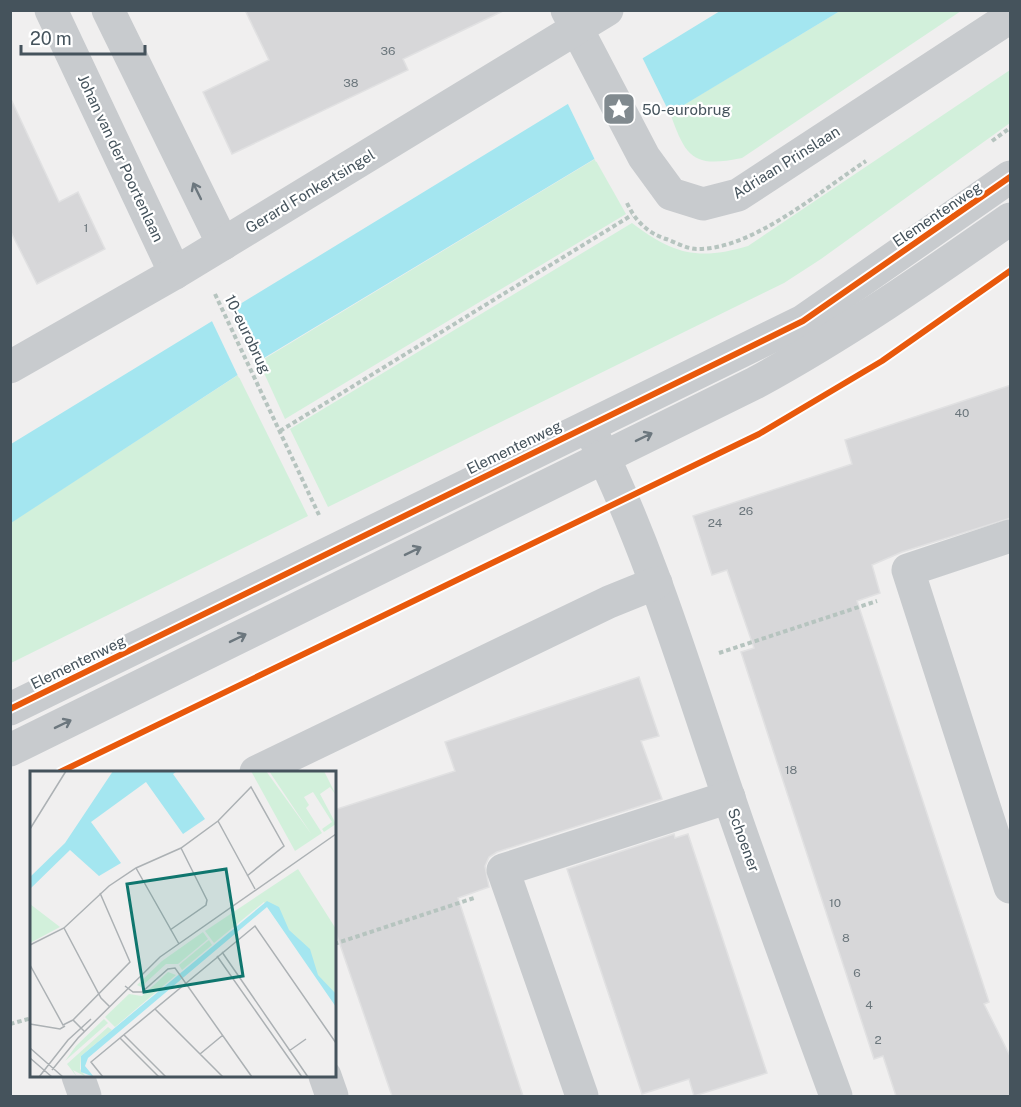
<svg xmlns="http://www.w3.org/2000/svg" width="1021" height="1107" font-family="'Public Sans',sans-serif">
  <rect width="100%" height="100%" fill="#f0efef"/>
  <g fill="#d2f0db">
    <path d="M840,11H961L742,158C693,168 686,158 670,113Z"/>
    <path d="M1010,70V123L821,259L784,283L328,507L290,429L632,223C673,254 698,261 748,246Z"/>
    <path d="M595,159L626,214L285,419L259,362Z"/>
    <path d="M238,375L308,516L11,663L10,523Z"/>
  </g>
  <path fill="#a4e6f0" d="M720,11H840L259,361L11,523V444Z"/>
  <g fill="#f0efef">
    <path d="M641,55L671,116L596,162L566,100Z"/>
    <path d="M233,303L262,363L239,378L210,317Z"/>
  </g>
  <g fill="#d7d7d9" stroke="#e1e1e2" stroke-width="1.5">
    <path d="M245,10H505L403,59L408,70L232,154L203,92L269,60Z"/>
    <path d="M10,97L59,202L78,192L105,249L37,284L10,230Z"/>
    <path d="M1011,385V518L902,552L872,565L880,593L857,601L989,1002L984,1004L1011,1058V1096H896L883,1056L874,1059L741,652L754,648L727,570L712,575L693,516L852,464L845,440Z"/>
    <path d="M639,677L659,736L641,741L662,799L497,852L489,857L485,866L489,887L458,898L523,1096H392L334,927V810L455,771L445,742Z"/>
    <path d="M674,834L675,838L688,834L767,1073L694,1096L689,1079L642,1094L567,869Z"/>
  </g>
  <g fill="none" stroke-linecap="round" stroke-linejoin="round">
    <g stroke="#b6c4bf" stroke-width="4" stroke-dasharray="4.5 3" stroke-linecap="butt">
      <path d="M992,141L1010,128"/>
      <path d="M627,203C635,221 648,233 666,239C675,242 687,249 697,249C752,250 820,191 866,161"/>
      <path d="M215,294L319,515"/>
      <path d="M280,431L632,215"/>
      <path d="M719,653L877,601"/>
      <path d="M334,944L474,898"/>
      <path d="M10,1024L32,1018"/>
    </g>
    <g stroke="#c8cbce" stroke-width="33">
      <path d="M51,10L175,273"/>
      <path d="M108,10L223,244"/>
      <path d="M567,10L644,157L671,194L703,204L738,195L1010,17"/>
      <path d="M10,367L175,273L607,10"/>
      <path d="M594,437C651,552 687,676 729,798C763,898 800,997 836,1096"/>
      <path d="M1010,536L908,570L1010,887"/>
      <path d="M10,709L803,321L1010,177"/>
      <path d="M10,750L755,383C845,334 927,277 1010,219"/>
      <path d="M256,772L609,602L656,583"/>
      <path d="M78,1076L85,1096"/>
      <path d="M325,1076L332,1096"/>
      <path d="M582,1096L503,870L729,797"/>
    </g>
    <g stroke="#fff" stroke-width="10">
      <g id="cycleway">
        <path d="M10,709L803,321L1010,177"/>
        <path d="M60,772L759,434L882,361L1010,271"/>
      </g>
    </g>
    <use href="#cycleway" stroke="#e8590c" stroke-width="6"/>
  </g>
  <defs><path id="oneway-shaft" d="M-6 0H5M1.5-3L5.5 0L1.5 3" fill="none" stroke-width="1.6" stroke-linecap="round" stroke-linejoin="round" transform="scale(1.5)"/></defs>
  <g stroke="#6c777e">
    <use href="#oneway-shaft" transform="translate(197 191) rotate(-116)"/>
    <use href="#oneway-shaft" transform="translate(644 437) rotate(-26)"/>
    <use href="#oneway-shaft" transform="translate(413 551) rotate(-26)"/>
    <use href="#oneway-shaft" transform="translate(238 638) rotate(-26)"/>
    <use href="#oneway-shaft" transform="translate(63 724) rotate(-26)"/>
  </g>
  <defs>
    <g id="sight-square" transform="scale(1.725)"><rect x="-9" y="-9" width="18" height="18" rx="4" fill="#818a8f" stroke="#fff"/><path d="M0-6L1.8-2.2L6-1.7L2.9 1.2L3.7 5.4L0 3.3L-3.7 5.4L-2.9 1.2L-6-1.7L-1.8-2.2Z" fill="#fff"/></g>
  </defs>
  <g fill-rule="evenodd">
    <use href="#sight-square" x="619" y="109"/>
  </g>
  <g text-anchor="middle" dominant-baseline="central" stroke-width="4.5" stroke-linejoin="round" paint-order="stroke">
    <g font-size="12" fill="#6b767c">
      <text x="388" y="51">36</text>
      <text x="351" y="83">38</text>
      <text x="86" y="228">1</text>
      <text x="962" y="413">40</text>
      <text x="746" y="511">26</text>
      <text x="715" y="523">24</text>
      <text x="791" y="770">18</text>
      <text x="835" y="903">10</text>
      <text x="846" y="938">8</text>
      <text x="857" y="973">6</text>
      <text x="869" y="1005">4</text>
      <text x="878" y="1040">2</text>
    </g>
    <g font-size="15" fill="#45535c" stroke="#fff" text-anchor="start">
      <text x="642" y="109">50-eurobrug</text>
    </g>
    <g font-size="15" fill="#45535c" stroke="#fff">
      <text transform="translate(121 158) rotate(65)">Johan van der Poortenlaan</text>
      <text transform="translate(786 162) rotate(-32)">Adriaan Prinslaan</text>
      <text transform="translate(310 191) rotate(-31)">Gerard Fonkertsingel</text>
      <text transform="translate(937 214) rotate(-34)">Elementenweg</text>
      <text transform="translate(248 334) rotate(64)">10-eurobrug</text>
      <text transform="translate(514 447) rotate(-26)">Elementenweg</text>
      <text transform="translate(78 662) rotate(-26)">Elementenweg</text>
      <text transform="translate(744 840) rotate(70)">Schoener</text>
    </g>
  </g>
  <g transform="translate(30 771)">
    <rect width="306" height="306" fill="#f0efef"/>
    <path d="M221,0H236L282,64L239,0H294L306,24L300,16L290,23L306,53L294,61L292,58L302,51L283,21L274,26L279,34L276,37L292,62L265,80ZM268,98L306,158V234L234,131L184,172L175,160ZM0,133L30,156L0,172ZM173,161L178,168L148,193H136L111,216L107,214L132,190ZM179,169L182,174L152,199L149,194ZM138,201L146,204L85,256L75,246L99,223L112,225ZM74,248L78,252L35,290L46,275ZM78,256L82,259L51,285L50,298L56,306L43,299L47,306L37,293Z" fill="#d2f0db"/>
    <path d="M83,0H147L143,3L175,48L153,63L116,11L61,51L91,92L69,105L40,79L0,118V106L35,72ZM237,130L249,136L259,159L280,178L288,204L306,223V236L237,136L58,287L55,295L64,306L51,301V285Z" fill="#a4e6f0"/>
    <path fill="none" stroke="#acb1b4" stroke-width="1.5" d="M188,50L225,118M0,58L36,0M106,97L149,173M34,157L71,227L80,236M140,159L176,134L177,129L151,77M0,174L34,157L79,115L106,97L151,77L188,50L221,16L254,75L217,105M192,181L278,306M187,185L272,306M0,194L33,254L43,249L54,260M95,215L103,221H112L138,198L145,197L222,306M125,238L193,306M43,249L100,191L70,122M0,253L30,258L35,255M94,264L136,306M90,267L129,306M0,277L33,306M259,280L276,268M170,283L193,264M0,287L22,306M22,299L48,267L130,186L306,63M9,306L38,269L61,248M73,306L61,291L225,155L306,272"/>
    <path fill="#0f766e" fill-opacity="0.15" stroke="#0f766e" stroke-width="3" d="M196,98L213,205L114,221L97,113Z"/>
    <rect width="306" height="306" fill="none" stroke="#45535c" stroke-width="3"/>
  </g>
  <rect width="1021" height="1107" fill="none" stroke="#45535c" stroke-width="24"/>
  <path d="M21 45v9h124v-9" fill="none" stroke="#45535c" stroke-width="3"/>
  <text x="30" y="45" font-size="18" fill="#45535c" stroke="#ffffff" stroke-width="4.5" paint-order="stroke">20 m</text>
</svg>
